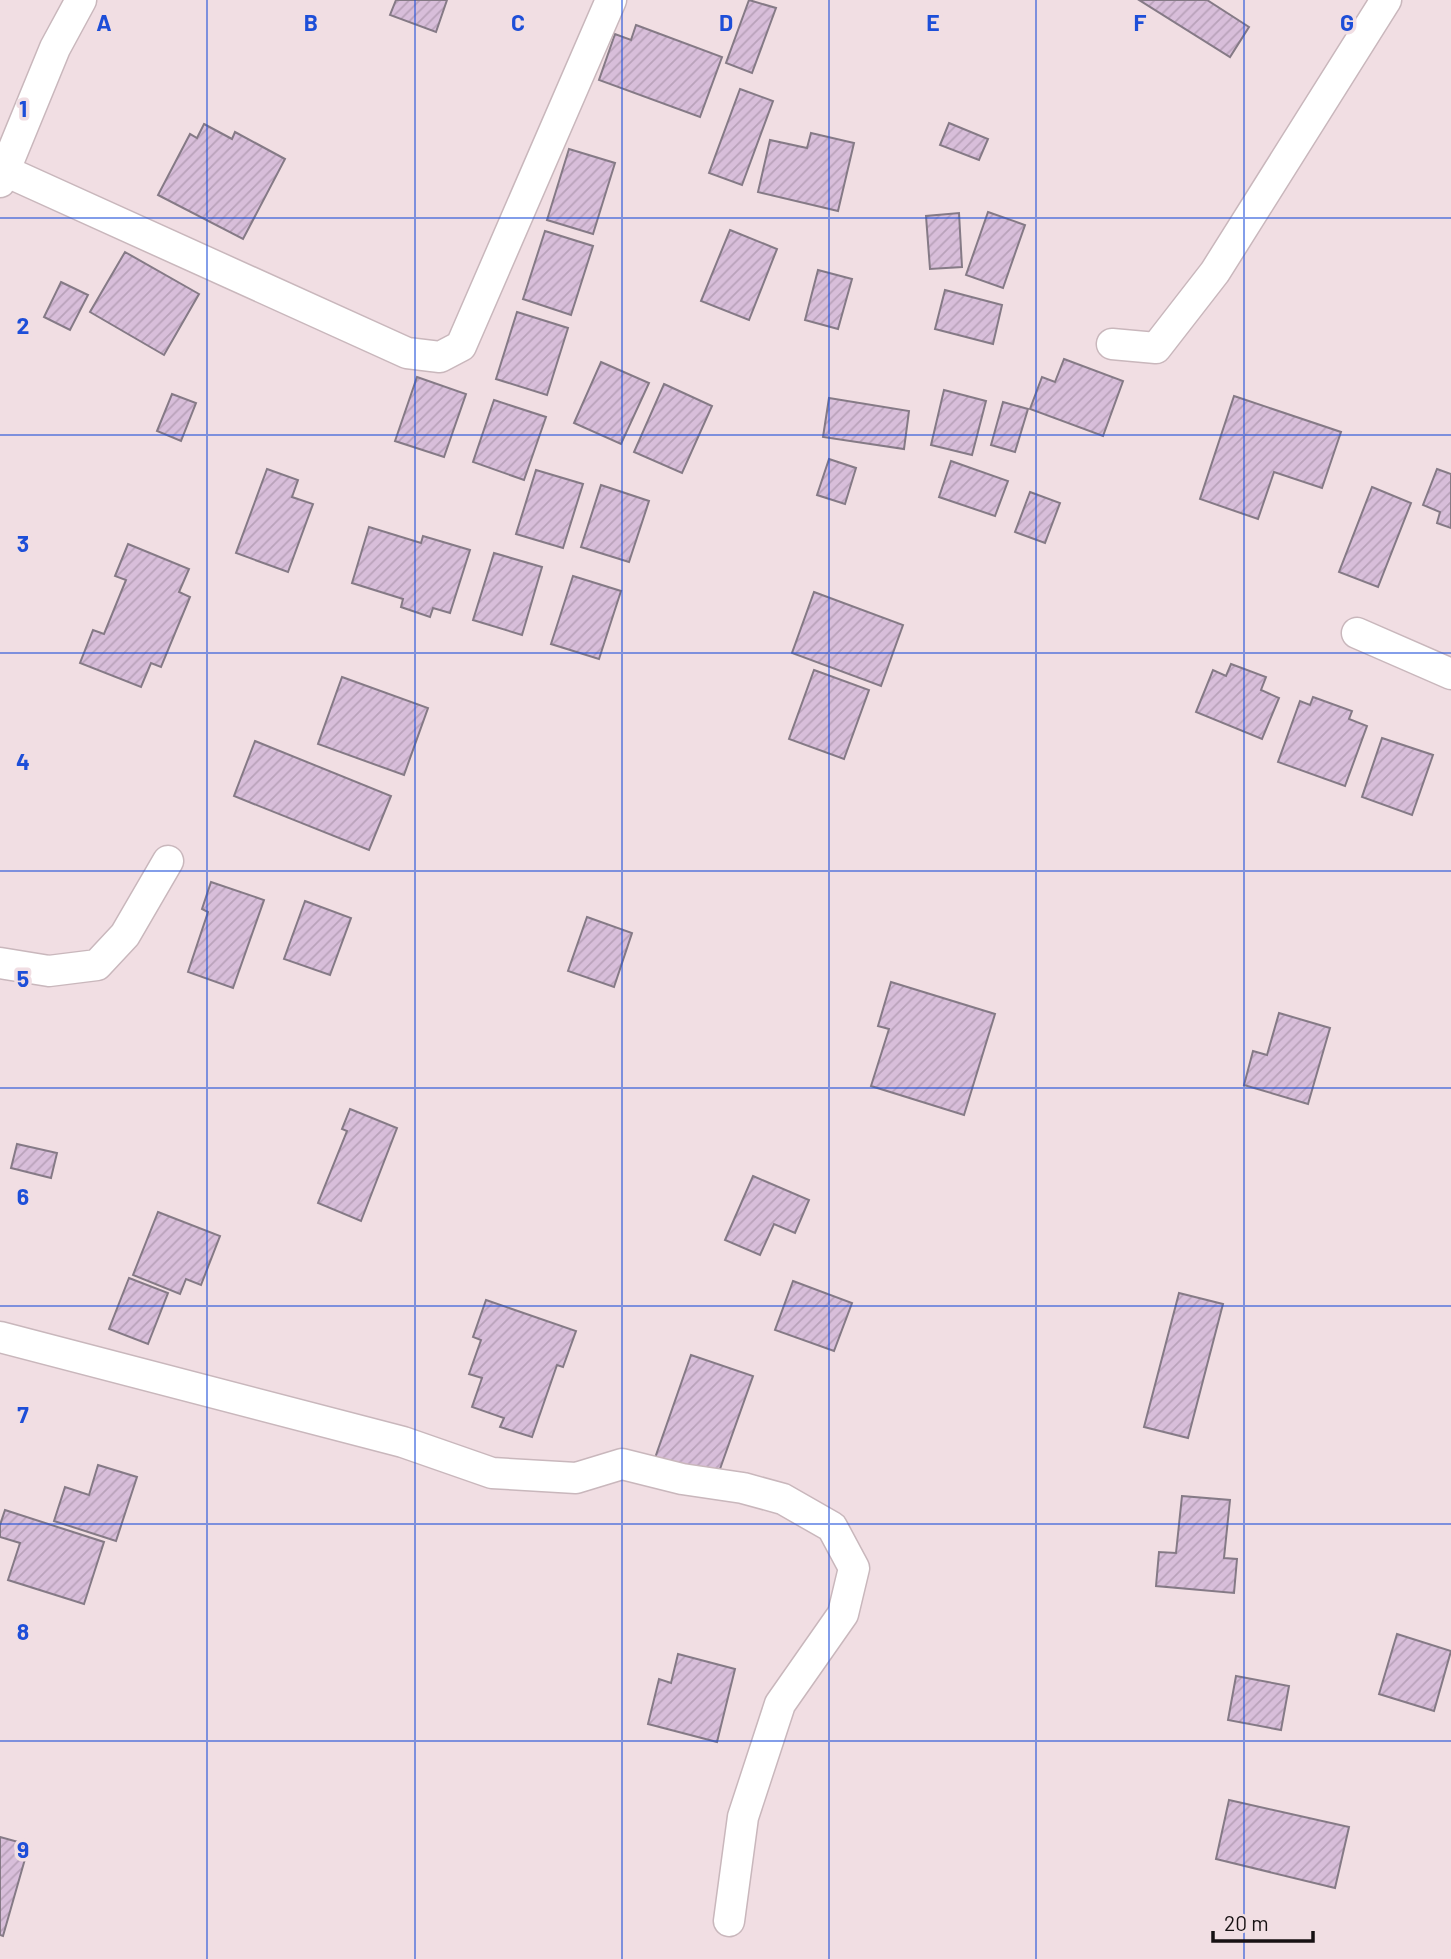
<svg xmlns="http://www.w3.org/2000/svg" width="1451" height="1959" font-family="Barlow,sans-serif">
  <defs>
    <pattern id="building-hatch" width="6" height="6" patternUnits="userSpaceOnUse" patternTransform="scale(1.75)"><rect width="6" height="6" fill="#d8beda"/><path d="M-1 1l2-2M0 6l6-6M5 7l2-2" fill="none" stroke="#b9a2ba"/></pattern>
  </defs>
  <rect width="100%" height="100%" fill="#f1dee3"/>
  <g fill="url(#building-hatch)" stroke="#857a86" stroke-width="2">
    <path d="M396,0H447L436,32L390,15Z"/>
    <path d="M749,0L776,8L752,73L726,63Z"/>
    <path d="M1139,0H1207L1249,27L1230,57Z"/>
    <path d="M636,25L722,57L700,117L599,80L615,34L631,40Z"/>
    <path d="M740,89L773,101L742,185L709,173Z"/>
    <path d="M949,123L988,139L979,160L940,145Z"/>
    <path d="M204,124L232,139L235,132L285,159L243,239L158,195L190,134L197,138Z"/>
    <path d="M811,133L854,143L838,211L758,192L770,140L807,148Z"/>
    <path d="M569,149L615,163L593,234L547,220Z"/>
    <path d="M988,212L1025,225L1003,288L966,275Z"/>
    <path d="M959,213L962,267L930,269L926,216Z"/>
    <path d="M730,230L777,249L749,320L701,301Z"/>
    <path d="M545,231L593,246L571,315L523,299Z"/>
    <path d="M125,252L199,294L164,355L90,312Z"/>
    <path d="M818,270L852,279L838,329L805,320Z"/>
    <path d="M61,282L88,295L70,330L44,317Z"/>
    <path d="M945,290L1002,305L993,344L935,329Z"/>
    <path d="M517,312L568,328L547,395L496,379Z"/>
    <path d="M1064,359L1123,381L1103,436L1030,409L1042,377L1055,382Z"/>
    <path d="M601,362L649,383L621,444L574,423Z"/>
    <path d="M417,377L466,394L444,457L395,441Z"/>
    <path d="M664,384L712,406L682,473L634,452Z"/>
    <path d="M944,390L986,401L972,455L931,445Z"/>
    <path d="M172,394L196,403L181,441L157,431Z"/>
    <path d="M1234,396L1341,432L1322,488L1274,472L1258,519L1200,499Z"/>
    <path d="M829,398L909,411L904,449L823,437Z"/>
    <path d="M494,400L546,417L524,480L473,462Z"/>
    <path d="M1003,402L1028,409L1015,452L991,445Z"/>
    <path d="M829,459L856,468L845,504L817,495Z"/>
    <path d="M951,461L1008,481L995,516L939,497Z"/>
    <path d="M267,469L298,480L292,497L313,504L288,572L236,553Z"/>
    <path d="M1437,469L1451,474V528L1437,523L1440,512L1423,505Z"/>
    <path d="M536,470L583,484L563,548L516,534Z"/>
    <path d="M601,485L649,501L629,562L581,547Z"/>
    <path d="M1372,487L1411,503L1378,587L1339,572Z"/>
    <path d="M1030,492L1060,503L1045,543L1015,532Z"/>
    <path d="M369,527L421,543L423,536L470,550L450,613L433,608L430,617L401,607L403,599L352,583Z"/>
    <path d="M128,544L189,569L179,592L190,597L161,667L151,663L141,687L80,663L93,630L104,634L126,580L115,576Z"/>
    <path d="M494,553L542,567L522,635L473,620Z"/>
    <path d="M573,576L621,591L599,659L551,644Z"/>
    <path d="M814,592L903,625L881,686L792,653Z"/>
    <path d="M1231,664L1266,677L1261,690L1279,698L1262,739L1196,712L1213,670L1226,676Z"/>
    <path d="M814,670L869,690L844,759L789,739Z"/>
    <path d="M342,677L428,708L404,775L318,744Z"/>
    <path d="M1313,697L1352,711L1349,719L1367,726L1345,786L1278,762L1300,701L1310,705Z"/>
    <path d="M1382,738L1433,755L1412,815L1362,797Z"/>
    <path d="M255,741L391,796L369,850L234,796Z"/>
    <path d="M211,882L264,900L233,988L188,972L208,912L202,909Z"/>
    <path d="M305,901L351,918L330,975L284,959Z"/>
    <path d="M587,917L632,933L614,987L568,971Z"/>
    <path d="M891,982L995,1014L964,1115L871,1086L889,1029L878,1026Z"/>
    <path d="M1279,1013L1330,1028L1308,1104L1244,1085L1253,1051L1267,1055Z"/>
    <path d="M350,1109L397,1128L361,1221L318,1203L347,1131L342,1129Z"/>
    <path d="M17,1144L57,1153L51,1178L11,1168Z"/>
    <path d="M753,1176L809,1200L795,1233L774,1224L760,1255L725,1240Z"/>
    <path d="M158,1212L220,1236L201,1285L186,1279L180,1294L133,1275Z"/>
    <path d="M129,1278L168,1293L148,1344L109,1329Z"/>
    <path d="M793,1281L852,1303L834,1351L775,1330Z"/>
    <path d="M1179,1293L1223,1304L1188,1438L1144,1427Z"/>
    <path d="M486,1300L576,1331L563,1367L557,1365L532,1437L500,1427L504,1418L472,1407L482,1378L469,1374L481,1340L473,1337Z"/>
    <path d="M691,1355L753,1376L715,1483L654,1461Z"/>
    <path d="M98,1465L137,1477L116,1541L54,1521L65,1487L89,1495Z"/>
    <path d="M1182,1496L1230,1500L1224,1558L1237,1559L1234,1593L1156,1586L1159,1552L1176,1553Z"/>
    <path d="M5,1510L104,1542L84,1604L8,1580L20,1543L0,1537V1525Z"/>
    <path d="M1397,1634L1451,1651L1434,1711L1379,1694Z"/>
    <path d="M678,1654L735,1669L717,1742L648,1724L659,1679L671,1683Z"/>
    <path d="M1236,1676L1289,1686L1281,1730L1228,1720Z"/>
    <path d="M1229,1800L1349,1827L1335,1888L1216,1859Z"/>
    <path d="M0,1837L29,1845L3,1936L0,1935Z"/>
  </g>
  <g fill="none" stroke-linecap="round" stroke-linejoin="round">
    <g stroke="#c9b7bc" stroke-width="33">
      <g id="street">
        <path d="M5,171L407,353L440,357L461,346L611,0"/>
        <path d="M0,182L55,48L81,0"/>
        <path d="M1112,344L1156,348L1215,272L1386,0"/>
        <path d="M1357,633L1451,674"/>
        <path d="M0,963L49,971L97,965L125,935L168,861"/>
        <path d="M0,1337L403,1442L492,1473L576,1478L622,1464L682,1479L743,1488L783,1499L832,1527L854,1568L843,1614L780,1704L743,1817L729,1921"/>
      </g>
    </g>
    <use href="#street" stroke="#fff" stroke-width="30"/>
  </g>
  <path fill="none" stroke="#1d4ed8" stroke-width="2" stroke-opacity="0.55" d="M207,0V1959M415,0V1959M622,0V1959M829,0V1959M1036,0V1959M1244,0V1959M0,218H1451M0,435H1451M0,653H1451M0,871H1451M0,1088H1451M0,1306H1451M0,1524H1451M0,1741H1451"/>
  <g font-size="23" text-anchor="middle" font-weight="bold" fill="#1d4ed8" stroke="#f1dee3" stroke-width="7" stroke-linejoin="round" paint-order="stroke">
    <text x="104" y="31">A</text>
    <text x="311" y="31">B</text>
    <text x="518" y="31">C</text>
    <text x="726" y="31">D</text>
    <text x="933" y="31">E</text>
    <text x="1140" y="31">F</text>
    <text x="1347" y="31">G</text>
    <text x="23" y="117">1</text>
    <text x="23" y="334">2</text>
    <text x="23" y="552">3</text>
    <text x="23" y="770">4</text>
    <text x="23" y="987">5</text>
    <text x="23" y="1205">6</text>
    <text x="23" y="1423">7</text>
    <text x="23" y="1640">8</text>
    <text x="23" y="1858">9</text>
  </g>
  <path d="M1213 1931v10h100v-10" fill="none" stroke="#171113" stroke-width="3.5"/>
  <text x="1224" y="1931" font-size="21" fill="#171113" stroke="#f1dee3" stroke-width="5" paint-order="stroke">20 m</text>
</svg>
